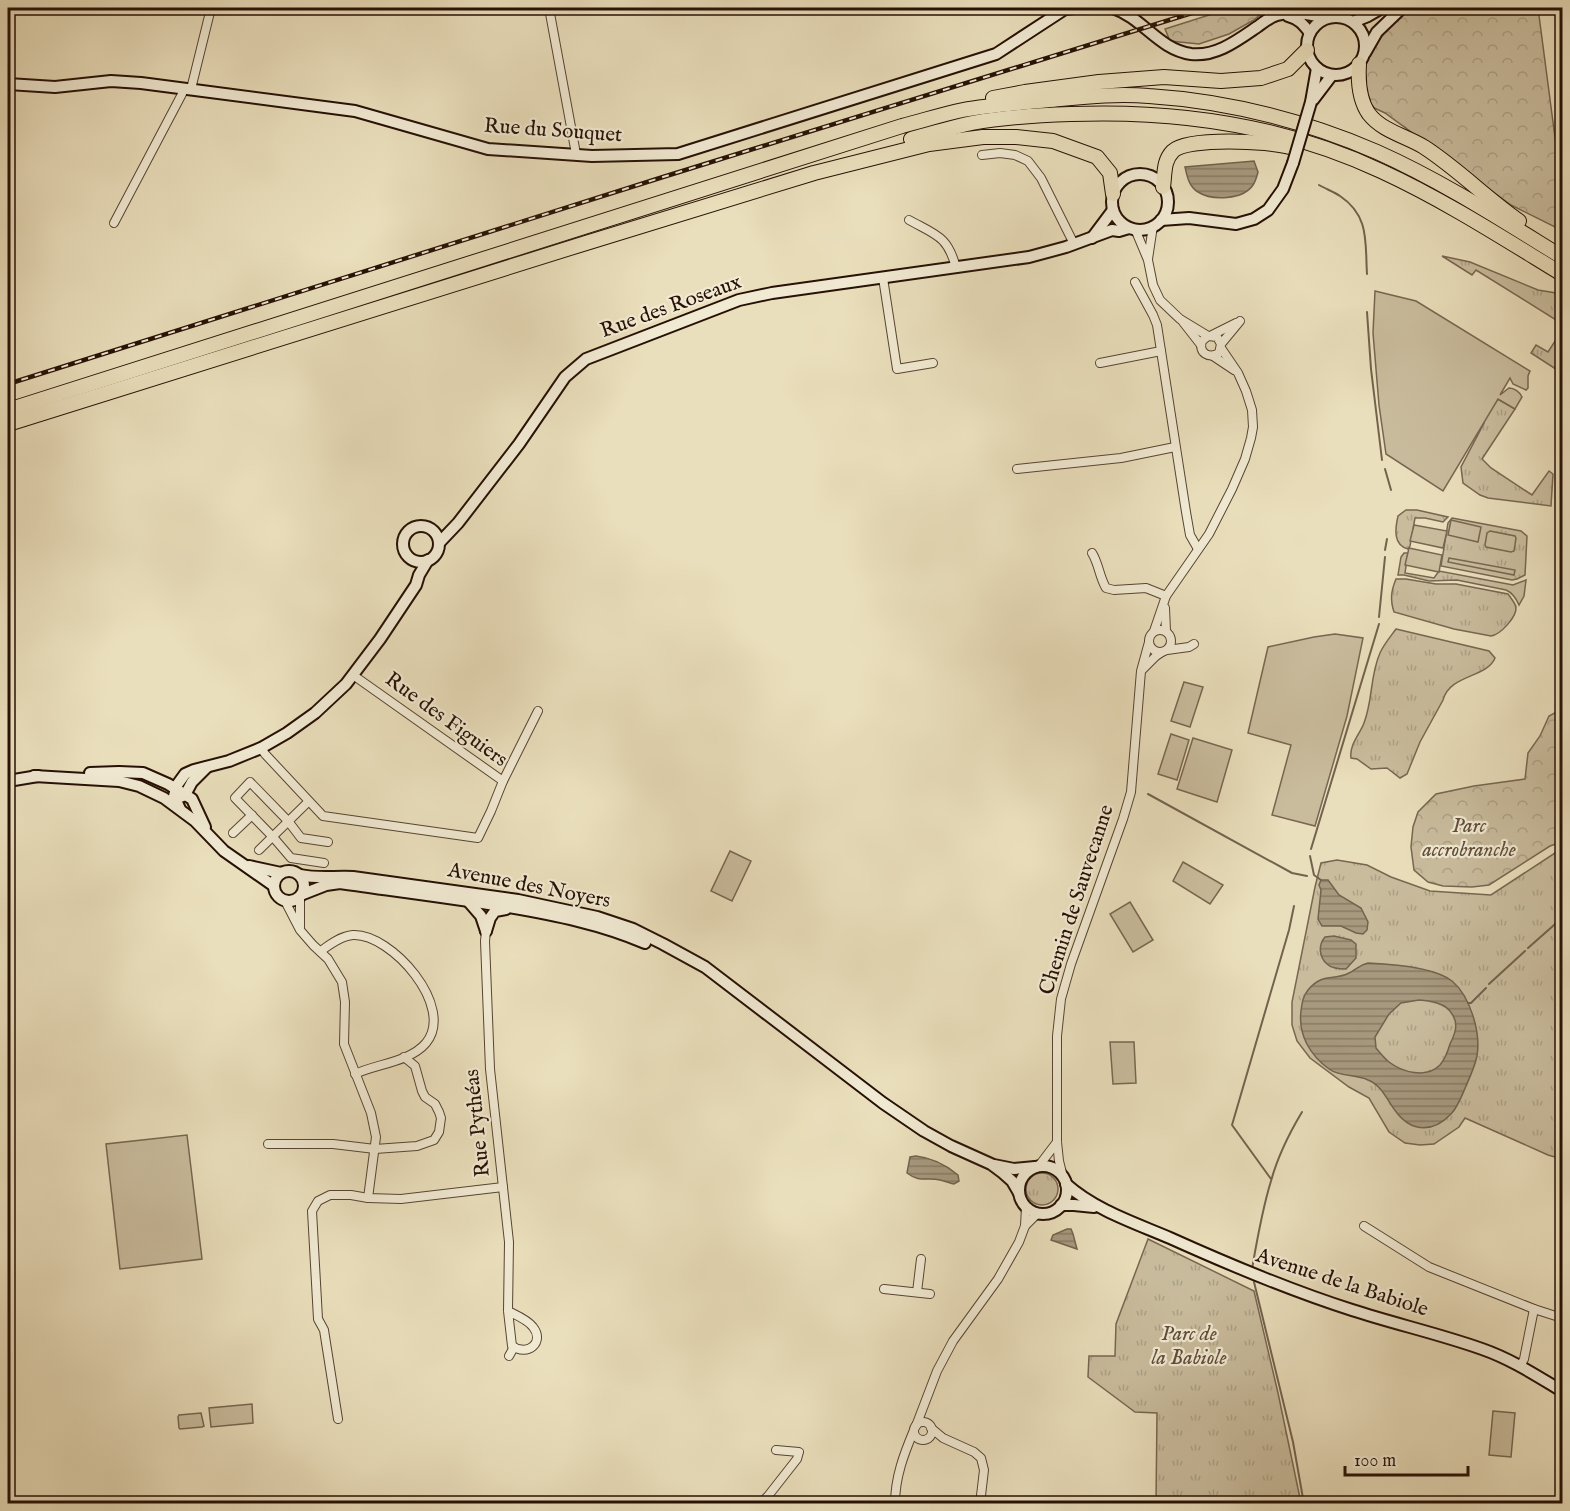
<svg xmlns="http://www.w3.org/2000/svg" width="1570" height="1511" font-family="'IM FELL English',serif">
  <defs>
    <pattern id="grass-tufts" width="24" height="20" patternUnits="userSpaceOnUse" patternTransform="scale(1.5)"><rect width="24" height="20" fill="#c9bc9d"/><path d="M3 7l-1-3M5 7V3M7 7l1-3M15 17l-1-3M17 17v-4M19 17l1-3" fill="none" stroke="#aca186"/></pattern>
    <pattern id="forest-crowns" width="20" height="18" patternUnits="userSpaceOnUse" patternTransform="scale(1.5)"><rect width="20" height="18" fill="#c9bc9d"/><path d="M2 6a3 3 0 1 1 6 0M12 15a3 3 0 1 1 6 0" fill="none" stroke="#aca186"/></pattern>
    <pattern id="water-rules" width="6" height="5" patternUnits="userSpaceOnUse" patternTransform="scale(1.5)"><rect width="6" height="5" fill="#a7997e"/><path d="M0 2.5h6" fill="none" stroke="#887b65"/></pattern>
  </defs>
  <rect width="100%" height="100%" fill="#eadfbc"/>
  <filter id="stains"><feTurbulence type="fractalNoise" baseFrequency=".00333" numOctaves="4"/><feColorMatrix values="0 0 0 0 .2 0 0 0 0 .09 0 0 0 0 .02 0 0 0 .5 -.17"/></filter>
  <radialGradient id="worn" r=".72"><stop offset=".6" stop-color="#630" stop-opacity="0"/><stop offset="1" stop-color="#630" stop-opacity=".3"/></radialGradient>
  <g fill="url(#grass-tufts)" stroke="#786651" stroke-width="1.5">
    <path d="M1442,256L1470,262L1538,290L1562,294V373L1531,353L1536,345L1548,352L1561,332L1558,329L1561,323L1476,270L1472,275Z"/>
    <path d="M1496,398L1515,409L1482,459L1491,468L1532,495L1549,471L1553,474L1551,506L1488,498L1480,495L1463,483L1461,467L1484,423V418Z"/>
    <path d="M1406,510H1417L1448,517L1443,522L1425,518H1415L1410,546L1408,549C1393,545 1395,529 1398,516Z"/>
    <path d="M1452,518L1521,531L1527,536L1525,575L1517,579L1512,580L1441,566L1448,523Z"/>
    <path d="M1404,553H1408L1405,573L1434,578L1439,571L1513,585L1526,580L1524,596L1519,605C1516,598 1513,593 1506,590L1457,580L1429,581L1404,575H1398L1401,557Z"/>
    <path d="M1396,579H1406L1436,584H1456L1508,594C1511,598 1515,603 1516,607C1517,617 1500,635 1491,636L1454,629L1394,612C1390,600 1391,591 1396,579Z"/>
    <path d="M1396,629L1489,651L1495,658C1487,678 1450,674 1443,700L1420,742L1407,774L1400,778L1387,768L1371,769L1357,759L1351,758C1349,745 1360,734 1364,723C1373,700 1370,675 1380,653C1384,644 1391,636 1396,629Z"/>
    <path d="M1562,850V1159L1548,1155L1465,1118L1459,1127L1434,1144L1420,1145L1405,1143L1389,1132L1369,1098L1349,1087L1310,1058L1297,1041L1292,1025V1002L1315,887L1321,863L1337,860L1367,865L1391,877L1430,891L1491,895L1558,851Z"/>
    <circle cx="1042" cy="1189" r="16"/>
    <path d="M1148,1239L1254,1291L1278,1393L1301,1503H1156L1157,1413L1135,1412L1088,1377L1089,1356H1115L1116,1324Z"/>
  </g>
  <g fill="url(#forest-crowns)" stroke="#786651" stroke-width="1.5">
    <path d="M1231,8H1303L1265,10L1254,20L1229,34L1199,44L1170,41L1165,29Z"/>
    <path d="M1410,8H1538L1556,145L1562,144V228L1559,229L1511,205L1385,113L1372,107C1367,97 1362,87 1362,76C1364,52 1392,22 1410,8Z"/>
    <path d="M1562,709V842L1550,846L1489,885L1472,887L1443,886L1428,882L1414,870L1411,847L1413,827L1418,812L1436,794L1474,786L1525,779L1528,753L1540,736L1549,716Z"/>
  </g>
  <g fill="#c9bc9d" stroke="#786651" stroke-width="1.5">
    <path d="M1375,291L1416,301L1530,371L1528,376V388L1526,390L1513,384L1510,378L1500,395L1509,388C1514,388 1520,392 1522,397L1515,409L1498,399L1443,491L1386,454L1379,405L1373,333Z"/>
    <path d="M1451,520L1481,527L1478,542L1448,535Z"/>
    <path d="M1414,525L1447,531L1443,548L1410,541Z"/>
    <path d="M1490,531L1515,536L1516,538L1514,551L1511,552L1486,547L1485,545L1487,533Z"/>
    <path d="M1409,548L1442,555L1439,572L1405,565Z"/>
    <path d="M1449,558L1515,570L1514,575L1448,562Z"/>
    <path d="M1335,634L1363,638L1347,716L1315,826L1272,815L1291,745L1248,733L1268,647L1314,637Z"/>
    <path d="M1184,682L1203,687L1190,727L1171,721Z"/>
    <path d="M1171,734L1189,740L1177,780L1158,774Z"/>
    <path d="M1193,738L1232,750L1217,802L1177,789Z"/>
    <path d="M730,851L751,861L732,901L711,891Z"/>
    <path d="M1183,862L1223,885L1210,904L1173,881Z"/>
    <path d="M1130,902L1153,940L1133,952L1110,914Z"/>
    <path d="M1110,1042H1134L1136,1083L1113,1084Z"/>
    <path d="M187,1135L202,1259L120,1269L106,1144Z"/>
    <path d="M252,1404L253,1423L211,1427L209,1408Z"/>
    <path d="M1493,1411L1515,1413L1511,1457L1489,1455Z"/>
    <path d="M201,1413L204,1426L202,1427L180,1429L179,1428L178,1417L179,1415Z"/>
  </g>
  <g fill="url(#water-rules)" stroke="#73624e" stroke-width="1.5" fill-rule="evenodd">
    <path d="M1254,161L1258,172C1257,176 1255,182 1253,185C1243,200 1212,201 1198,192C1189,187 1187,176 1185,167Z"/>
    <path d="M1321,880H1328L1339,895L1361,908L1368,922L1367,930L1363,934L1356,933L1341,926H1322L1318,919L1321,890L1319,885Z"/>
    <path d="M1334,936L1351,940L1356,944V958L1346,969C1340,969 1332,969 1327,964C1319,957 1318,945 1325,937Z"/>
    <path d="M1368,963C1391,964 1434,967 1452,981C1470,996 1481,1032 1477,1056C1475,1066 1470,1077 1466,1086C1462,1095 1458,1107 1451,1114C1434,1132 1413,1133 1397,1113C1387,1101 1383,1086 1368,1080C1355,1074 1340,1077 1329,1069C1310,1055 1298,1035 1301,1011C1302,1003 1303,996 1308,990C1323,972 1334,981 1349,973C1357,969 1359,965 1368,963ZM1419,1000C1431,1001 1446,1003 1452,1014C1459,1024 1455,1034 1450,1044C1448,1051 1445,1059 1440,1065C1426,1079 1402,1072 1389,1062C1384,1058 1380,1053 1376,1048L1375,1037L1389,1014L1401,1003Z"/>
    <path d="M916,1156C933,1158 945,1164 958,1175L959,1181L954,1184C950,1183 945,1181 940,1180C926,1177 920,1183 907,1173L910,1157Z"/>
    <path d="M1067,1229H1071L1073,1234L1077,1249L1051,1240L1053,1235Z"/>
  </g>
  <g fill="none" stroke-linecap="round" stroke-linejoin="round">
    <g stroke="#73624e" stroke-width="2">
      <path d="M1319,185C1326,189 1334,192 1340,196C1370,216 1365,243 1367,274"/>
      <path d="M1367,312L1371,369L1382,460"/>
      <path d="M1385,469L1391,490"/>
      <path d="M1385,550L1387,539"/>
      <path d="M1379,617L1385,557"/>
      <path d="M1148,794L1292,873L1307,876"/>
      <path d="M1311,849L1379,624"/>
      <path d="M1310,856L1314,875L1321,880"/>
      <path d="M1528,948L1562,918"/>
      <path d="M1489,984L1525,951"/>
      <path d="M1468,1003H1471L1486,988"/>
      <path d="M1271,1179L1232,1125L1289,930L1294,906"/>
      <path d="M1252,1269C1257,1240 1262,1210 1271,1181C1277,1159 1290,1132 1302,1112"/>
      <path d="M1254,1282L1293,1442L1304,1504"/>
    </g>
    <g stroke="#574433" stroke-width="10">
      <g id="street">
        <path d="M549,8L576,154"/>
        <path d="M191,89L211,8"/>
        <path d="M982,155L1000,153L1015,155L1028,161L1041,178L1074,244"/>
        <path d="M909,220C936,235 948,236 956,268"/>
        <path d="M114,223L182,94L183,88"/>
        <path d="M1135,229L1148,260L1153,285L1160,300L1180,319L1208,336"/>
        <path d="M1148,259L1153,226"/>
        <path d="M883,278L897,369L933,363"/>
        <path d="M1135,282L1153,315L1157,325L1186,512L1190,535L1198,549"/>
        <path d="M1183,322L1201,345"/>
        <path d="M1212,335L1236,323"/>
        <path d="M1221,344L1217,337L1208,336L1202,341C1198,353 1209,359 1219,353L1221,344L1240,321"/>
        <path d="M1213,356L1234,370"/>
        <path d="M1100,363L1161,351"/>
        <path d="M1017,469L1121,458L1175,447"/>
        <path d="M1092,553C1099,564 1099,576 1106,588L1114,590L1146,588L1166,596"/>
        <path d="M1165,608L1166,631"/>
        <circle cx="1160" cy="641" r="11"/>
        <path d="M1154,631L1166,596L1209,534L1232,489L1245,459L1251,438L1253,427L1252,410L1246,391L1238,373L1221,348"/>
        <path d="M1167,650L1189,647L1194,644"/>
        <path d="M1142,670L1156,656L1162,652"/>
        <path d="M261,748L265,754L323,816L478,838L491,811L503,781L353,675"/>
        <path d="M503,781L538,711"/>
        <path d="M233,833L252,815"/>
        <path d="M259,850L308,802"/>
        <path d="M324,863L291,858L273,837L235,798L250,782L288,821L301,838L328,842"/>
        <path d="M300,898V927"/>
        <path d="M285,901L300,930L313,945L328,959L342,982L345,1002L344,1044L371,1113L376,1137L368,1198"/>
        <path d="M486,931L485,941L490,1069L509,1242L508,1311L512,1346C528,1357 545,1342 533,1327C528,1320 516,1315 508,1311"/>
        <path d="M321,951C330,944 341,936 353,935C391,933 456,1007 426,1043C410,1062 376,1064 355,1074"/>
        <path d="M268,1144H333L375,1149L417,1146L434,1140L439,1132L441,1118L439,1112L435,1104L425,1097L422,1091L415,1066L404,1057"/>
        <path d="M1038,1167L1057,1142"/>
        <path d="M1063,1177L1059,1161L1057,1142V1036L1061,999L1071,964L1123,819L1131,792L1141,671L1149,642"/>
        <path d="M1025,1226L1038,1213"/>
        <path d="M1364,1226L1429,1267L1534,1309L1562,1318"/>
        <path d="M884,1289L930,1294"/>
        <path d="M917,1292L921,1259"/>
        <path d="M509,1356L514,1347"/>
        <path d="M1520,1367L1524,1359L1534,1309"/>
        <path d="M338,1419L324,1330L318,1319L312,1211L318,1201L330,1195H351L368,1198L401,1199L503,1187"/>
        <circle cx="923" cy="1431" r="9"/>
        <path d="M916,1426L937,1371L953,1341L998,1279L1019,1242L1025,1226L1026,1207"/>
        <path d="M931,1428L943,1438L974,1452L981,1458L984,1470L980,1504"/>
        <path d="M760,1504L768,1496L797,1459L799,1452L776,1450"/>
        <path d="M895,1504C895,1477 904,1454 914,1430"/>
      </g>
    </g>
    <g stroke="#261005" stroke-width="14">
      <g id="secondary">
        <path d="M1113,8C1143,18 1158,49 1191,54C1216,57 1238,40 1257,27C1264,22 1270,17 1277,15C1293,10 1311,15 1327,18"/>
        <path d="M1288,16C1299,19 1303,24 1310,33"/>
        <circle cx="1336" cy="46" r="29"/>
        <path d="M1353,22L1368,16L1382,8"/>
        <path d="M1365,53L1377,32L1402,8"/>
        <path d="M8,84L55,87L111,81L141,83L355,111L488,149L592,156L678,154L996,54L1065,9L1074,8"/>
        <path d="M1313,100L1332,75"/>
        <path d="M1311,102L1317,68"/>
        <circle cx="1140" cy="202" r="28"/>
        <path d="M1161,220L1189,218L1236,224L1254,219L1268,210L1283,189L1293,163"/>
        <path d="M1092,238L1113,210"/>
        <circle cx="421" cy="544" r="18"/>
        <path d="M439,543L458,523L519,444L565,377L586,359L739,300L772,293L1029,257L1066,247L1112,230L1119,231L1129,228"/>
        <path d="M90,773L119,772L143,773L168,784L192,799L205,827"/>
        <path d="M34,776L119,781L139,786L164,798L195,821L224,851L274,886"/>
        <path d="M8,781L38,776"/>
        <path d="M180,797L185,795L192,782L207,767"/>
        <path d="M180,809L174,796L177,785L185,774L194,770L229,761L261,748L287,733L315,713L346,684L380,639L416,585L419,575L428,560"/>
        <path d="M249,866L281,873"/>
        <circle cx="289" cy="886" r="15"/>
        <path d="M300,875C318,879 335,876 353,877L518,900L597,917L633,929L663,944L705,967L883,1103L924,1131L951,1146L991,1164L1003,1173L1012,1181L1019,1193"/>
        <path d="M303,894L326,885L340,883C396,891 452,898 508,907C555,915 601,924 645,943"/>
        <path d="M468,901L481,916L486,931"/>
        <path d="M486,931L490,918L495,911L506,909"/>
        <path d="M994,1165L1014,1169L1035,1167"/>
        <circle cx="1043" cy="1190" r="24"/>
        <path d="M1066,1184C1095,1210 1135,1223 1170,1238C1230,1265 1289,1290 1352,1310C1395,1324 1440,1334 1482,1349C1511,1359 1537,1376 1562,1391"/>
        <path d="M1061,1205H1074L1094,1207"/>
      </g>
    </g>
    <g stroke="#261005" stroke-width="16">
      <g id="highway">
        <path d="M1359,64C1358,80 1359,100 1369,114C1382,131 1406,136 1424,147C1458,169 1486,198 1519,221"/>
        <path d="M993,98L1025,92L1099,82L1164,77L1221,81L1261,78L1288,69L1307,50"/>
        <path d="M911,139C931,134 952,127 972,123C1005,117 1038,115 1071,114C1177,110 1285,126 1381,171C1444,200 1503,238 1562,274"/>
        <path d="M1163,187C1165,174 1163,161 1173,151C1188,137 1269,141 1290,147"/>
        <path d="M8,410L902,126C922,121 943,114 963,110C991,105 1021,103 1049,100C1082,97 1116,93 1149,96C1226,101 1305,121 1377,152C1442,181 1502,220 1562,257"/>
        <path d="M8,424L586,243L814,173L929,144L983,137H1016L1053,141L1097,157L1110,173L1113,194"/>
      </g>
    </g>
    <use href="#street" stroke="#f1ead3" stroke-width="8"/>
    <use href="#secondary" stroke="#f1ead3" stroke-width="10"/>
    <use href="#highway" stroke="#eadfbc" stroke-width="14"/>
    <g stroke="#261005" stroke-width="4.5">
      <path id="rail" d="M8,384L663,177L1208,8"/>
    </g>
    <use href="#rail" stroke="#f1ead3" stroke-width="2" stroke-dasharray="7" stroke-linecap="butt"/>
    <g stroke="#261005" stroke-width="14" stroke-linecap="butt">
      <path id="secondary-bridge" d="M1293,163L1311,102"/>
    </g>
    <use href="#secondary-bridge" stroke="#f1ead3" stroke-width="10"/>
  </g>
  <g text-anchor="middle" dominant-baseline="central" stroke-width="4.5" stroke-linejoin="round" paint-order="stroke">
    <g font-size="21" fill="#261005" stroke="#f1ead3">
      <text transform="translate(553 131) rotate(4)">Rue du Souquet</text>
      <text transform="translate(671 307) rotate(-20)">Rue des Roseaux</text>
      <text transform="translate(446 720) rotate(36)">Rue des Figuiers</text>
      <text transform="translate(529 886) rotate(11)">Avenue des Noyers</text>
      <text transform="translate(1077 900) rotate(-72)">Chemin de Sauvecanne</text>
      <text transform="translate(478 1123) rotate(-96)">Rue Pythéas</text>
      <text transform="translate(1342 1283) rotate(18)">Avenue de la Babiole</text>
    </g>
    <g font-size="21" font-style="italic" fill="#5f4c3a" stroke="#f1ead3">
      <text x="1469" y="826">Parc<tspan x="1469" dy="24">accrobranche</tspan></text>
      <text x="1189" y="1334">Parc de<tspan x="1189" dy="24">la Babiole</tspan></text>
    </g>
  </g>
  <rect width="1570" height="1511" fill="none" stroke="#eadfbc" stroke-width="30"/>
  <rect x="9" y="9" width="1552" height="1493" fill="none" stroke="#261005" stroke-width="3"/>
  <rect x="15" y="15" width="1540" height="1481" fill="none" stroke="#261005" stroke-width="1.5"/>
  <path d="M1345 1466v9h123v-9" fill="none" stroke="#261005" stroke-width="3"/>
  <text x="1354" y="1466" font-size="18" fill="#261005" stroke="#f1ead3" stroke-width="4.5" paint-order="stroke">100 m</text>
  <rect width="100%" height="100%" filter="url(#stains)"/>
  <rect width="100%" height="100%" fill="url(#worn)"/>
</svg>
